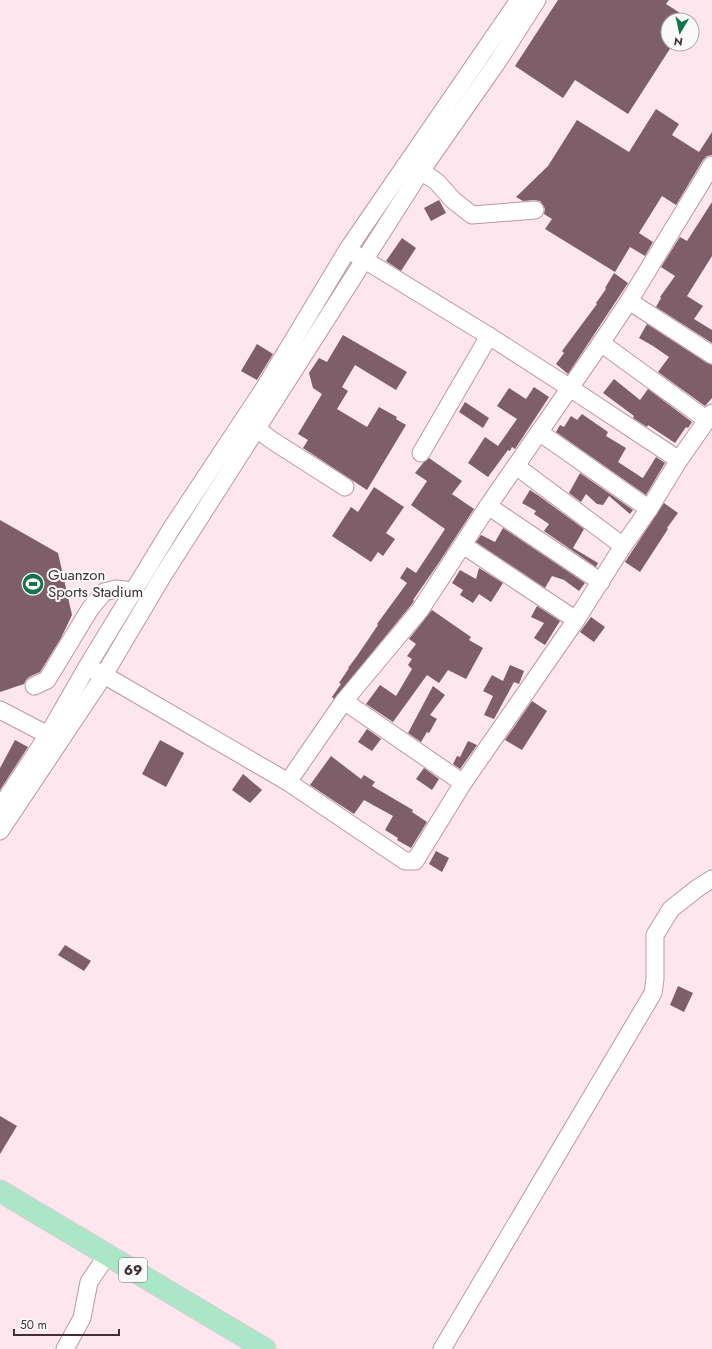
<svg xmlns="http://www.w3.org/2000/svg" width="712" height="1349" font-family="Jost,sans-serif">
  <rect width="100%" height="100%" fill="#fee6ee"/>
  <g fill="#7d5e69">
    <path d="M558,0H669L666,4L691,20H668V44H673L628,114L575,80L563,98L515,66Z"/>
    <path d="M656,109L679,124L672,135L699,152L712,132V155L707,156L703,160L676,205L662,196L639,233L653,242L645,256L630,247L615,272L545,229L552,219L544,214L545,209L543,205L540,201L534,200L523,201L516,197L548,166L577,120L629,152Z"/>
    <path d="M439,200L446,213L431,221L424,208Z"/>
    <path d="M712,202V256L687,296L703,306L694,319L712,330V343L656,307L661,298L660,297L675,276L661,267L680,237L687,241Z"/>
    <path d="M402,238L416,248L401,271L386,261Z"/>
    <path d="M614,273L628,283L568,374L556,364L564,353L562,351L597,304L596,303L606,289L605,288Z"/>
    <path d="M647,324L707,363L712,365V398L705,406L658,372L669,357L653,346L639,338Z"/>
    <path d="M343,335L407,372L396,390L355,365L342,387L348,391L337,409L367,427L379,407L397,417L396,419L406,425L367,490L303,448L308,440L298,434L322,394L313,388L309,373L319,358L327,362Z"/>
    <path d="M257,344L273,354L257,380L241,371Z"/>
    <path d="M614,379L640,400L648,389L692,422L688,428L686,427L675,443L648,425L647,427L633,418L634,416L603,393Z"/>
    <path d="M534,387L549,397L515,449L512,447L510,451L508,450L488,477L468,463L485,437L498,446L517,419L497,406L509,388L526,399Z"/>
    <path d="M465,402L489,418L483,428L459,412Z"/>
    <path d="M582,414L608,432L606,436L626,448L618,462L641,477L643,478L656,457L665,463L646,495L556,432L560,425L564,427L571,416L577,420Z"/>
    <path d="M429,458L462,481L452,494L474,509L438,564L413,600L414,601L412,604L334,699L332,697L341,684L339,683L349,668H348L357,656L378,625L377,624L407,583L400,578L407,567L416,573L445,529L411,505L427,481L415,473L423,463Z"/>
    <path d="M580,473L633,510L630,514L609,496L603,505L597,504L586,494L581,502L569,493Z"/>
    <path d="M374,487L404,507L386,533L395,539L383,556L378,552L371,562L332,536L351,507L358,512Z"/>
    <path d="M530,490L539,496L584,529L573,548L598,563L596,567L544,531L549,524L534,514L536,511L522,503Z"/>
    <path d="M664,503L678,513L667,528L668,529L640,572L625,562Z"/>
    <path d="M0,520L58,553L72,615L61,638L40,672L29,677L26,680L24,684L0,692Z"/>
    <path d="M503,528L585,583L579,591L564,580L552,576L545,588L476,542L481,535L495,542Z"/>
    <path d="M479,568L503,583L491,602L479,594L473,603L460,595L463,590L452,583L460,570L476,579Z"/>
    <path d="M537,606L560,621L545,645L534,638L544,623L531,617Z"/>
    <path d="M432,610L471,637L469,640L483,648L466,679L448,670L439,683L427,675L393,722L366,704L380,685L396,696L412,669L408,665L412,659L407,656L416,644L409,639Z"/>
    <path d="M591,617L605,627L594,642L580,632Z"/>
    <path d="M510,665L524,671L519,684L514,682L494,719L484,715L493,696L483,691L492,675L503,681Z"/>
    <path d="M433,686L445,695L430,715L437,719L429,733L427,732L421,742L408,733Z"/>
    <path d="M532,701L547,711L522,750L505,740Z"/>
    <path d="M367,729L381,739L372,751L358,742Z"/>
    <path d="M15,740L28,747L0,790V768Z"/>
    <path d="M160,740L184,753L166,787L142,774Z"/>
    <path d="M468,741L477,745L460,769L453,764L457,756L460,757Z"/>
    <path d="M331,756L361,779L364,775L375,782L372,786L413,810L412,812L427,822L411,848L397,840L398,838L385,830L393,816L364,800L354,814L310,785Z"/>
    <path d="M424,768L439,779L432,790L416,779Z"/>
    <path d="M243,774L262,790L250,803L232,790Z"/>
    <path d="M436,851L449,858L442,872L429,864Z"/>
    <path d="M65,945L91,961L84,971L58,955Z"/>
    <path d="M678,986L693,993L684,1012L670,1005Z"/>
    <path d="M0,1116L17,1126L0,1154Z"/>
  </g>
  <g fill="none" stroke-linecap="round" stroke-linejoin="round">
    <g stroke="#bc96a4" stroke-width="19">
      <g id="minor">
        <path d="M421,171L437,182L453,200L472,215L535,210"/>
        <path d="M355,254L489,336L570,388L679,460"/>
        <path d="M629,301L712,355"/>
        <path d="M601,343L707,420"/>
        <path d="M257,429L273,441L345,487"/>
        <path d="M539,432L649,509"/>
        <path d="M421,453L489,336"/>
        <path d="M516,466L623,546"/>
        <path d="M488,506L601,582"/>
        <path d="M463,545L576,620"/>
        <path d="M87,667L104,675L288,782L344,701L420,610L488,506L601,343L629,301L712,165"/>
        <path d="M34,686L47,680L90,609L104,592L116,589L125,590L132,594"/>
        <path d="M344,701L463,783"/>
        <path d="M0,710L48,735"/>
        <path d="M288,782L405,861H415L463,783L576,620L623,546L649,509L679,460L712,413"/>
        <path d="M0,808L48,735L87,667L173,526L265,387L348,249L519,0"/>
        <path d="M0,831L104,675L162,577L421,171L498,61L537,0"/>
        <path d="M65,1349L82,1318L89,1282L108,1254"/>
        <path d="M442,1349L653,993L655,979V935L671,909L699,887L712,879"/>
      </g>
    </g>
    <g stroke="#d5d1d3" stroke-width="23">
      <path id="major" d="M0,1191L265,1349"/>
    </g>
    <use href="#minor" stroke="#fff" stroke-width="17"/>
    <use href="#major" stroke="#aae6c7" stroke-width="21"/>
  </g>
  <defs>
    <g id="stadium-disc" transform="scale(1.15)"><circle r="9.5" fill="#12744b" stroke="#fafafa"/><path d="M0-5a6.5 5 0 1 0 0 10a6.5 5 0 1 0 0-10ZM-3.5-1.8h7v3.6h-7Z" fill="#fff"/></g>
  </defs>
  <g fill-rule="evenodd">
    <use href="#stadium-disc" x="33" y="584"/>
  </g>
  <g text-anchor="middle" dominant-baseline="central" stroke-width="4" stroke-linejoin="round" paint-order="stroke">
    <rect fill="#fafafa" stroke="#776d70" stroke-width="1" x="119" y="1258" width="28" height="24" rx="3"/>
    <g font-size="14" font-weight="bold" fill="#3f3035">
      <text x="133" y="1270">69</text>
    </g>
    <g font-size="15" fill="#3f3035" stroke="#fafafa" text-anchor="start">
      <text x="48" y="575">Guanzon<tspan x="48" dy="17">Sports Stadium</tspan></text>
    </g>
  </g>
  <g transform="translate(680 32) rotate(189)"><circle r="19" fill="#fafafa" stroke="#afa9ab"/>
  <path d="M0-3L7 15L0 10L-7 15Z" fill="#12744b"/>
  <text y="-6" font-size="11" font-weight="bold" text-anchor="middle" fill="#3f3035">N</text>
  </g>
  <path d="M14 1329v6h105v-6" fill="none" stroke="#3f3035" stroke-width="2"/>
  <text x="20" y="1329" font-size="12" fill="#3f3035" stroke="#fafafa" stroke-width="3" paint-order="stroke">50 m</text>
</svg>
